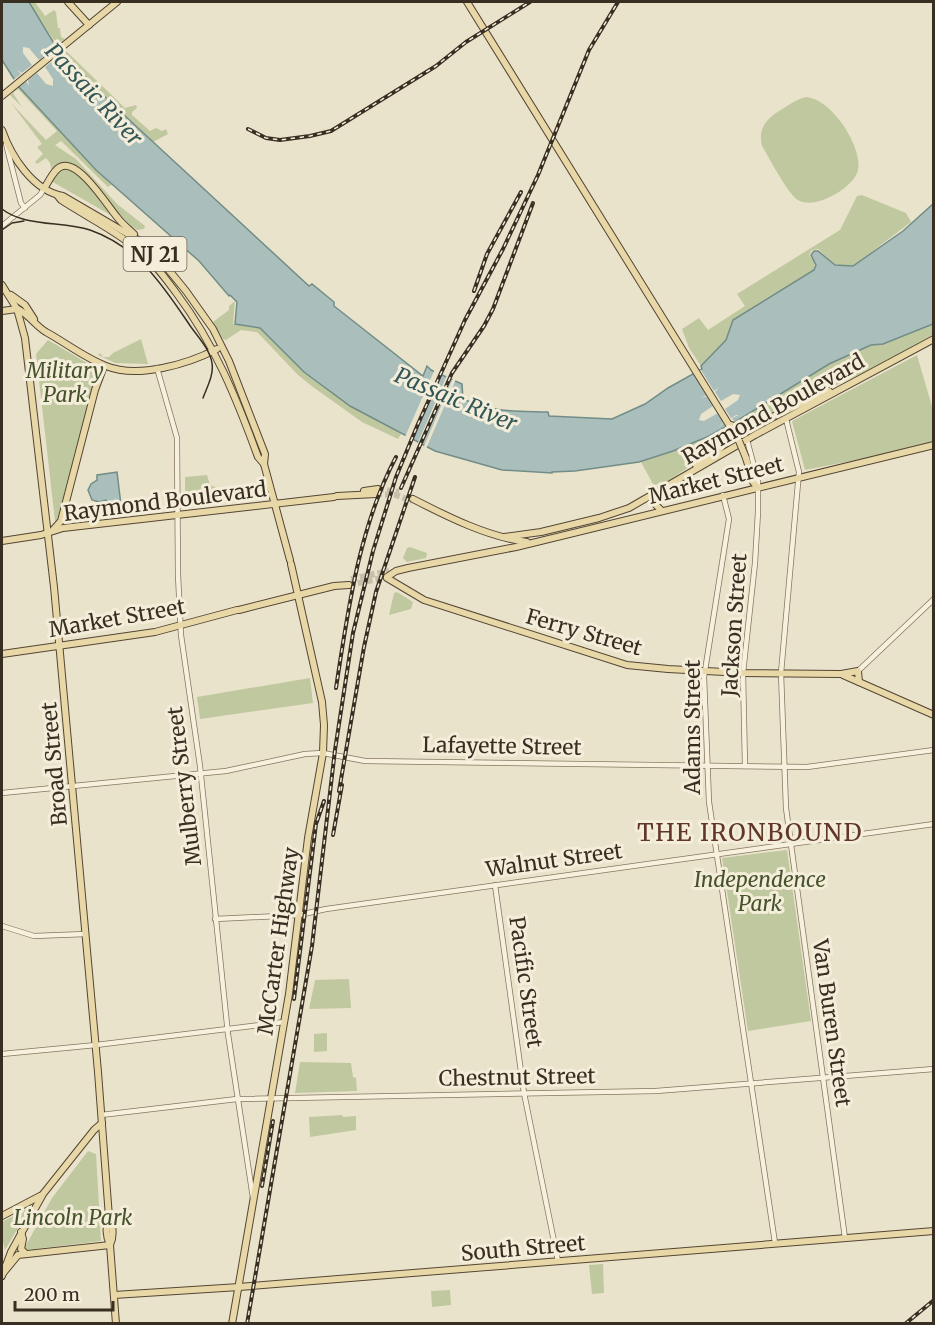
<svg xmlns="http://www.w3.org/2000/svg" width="935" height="1325" font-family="Merriweather,serif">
  <rect width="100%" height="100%" fill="#eae3cb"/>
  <g fill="#c0c89f">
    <path d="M29,2H35L45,16L54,10L56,12L58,28H60L61,37L65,39L57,45Z"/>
    <path d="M66,51L125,108L136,105L137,108L132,112V115L150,131L156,128L162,131L166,129L168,134L153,142L144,135L63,53Z"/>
    <path d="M19,87L96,170L113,184L108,187L61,141L55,145L76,159L117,204L145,226L144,229L137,230L130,225L70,164L52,171L50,163L46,158L37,164L35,162L43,154L37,147L42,144L11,103L46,140L57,131L18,89L13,93L22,107L10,95Z"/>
    <path d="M806,97C831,98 863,147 858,170C855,187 814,211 798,200C787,193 770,159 762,146C757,126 769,117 784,108C791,103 798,99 806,97Z"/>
    <path d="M60,169C85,169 101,200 114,217L51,181Z"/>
    <path d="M862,195L906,213L911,222L853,266L835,265L818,249L812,250L809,255L815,262L814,270L733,320L726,340L701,366L689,348L682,329L699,318L708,330L745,306L737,294L840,230L857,196Z"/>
    <path d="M235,301L233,324L260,328L304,372L350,406L401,434L398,439L362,422L313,387L298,375L257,332L241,330L226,340L223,339L213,322L229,310V306Z"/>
    <path d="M933,324V335L870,370L750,424L740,426L716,449L660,486L657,484L654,486L641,462L707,437L740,419L829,364L849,355L871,345L883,344Z"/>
    <path d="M141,339L148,364L115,363L98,355L100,353L103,357H109L113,353Z"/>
    <path d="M48,340L94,367L96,372L57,521H55L36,354Z"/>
    <path d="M917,355L933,410V445L805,470L792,421Z"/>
    <path d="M207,475L210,485L220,489L221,502L185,506V477Z"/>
    <path d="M410,547L427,553L426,558L407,562L403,558L407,548Z"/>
    <path d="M397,592L413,602L411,609L389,615L394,593Z"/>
    <path d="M310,678L313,703L200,719L197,697Z"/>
    <path d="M787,850L811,1021L748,1031L722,858Z"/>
    <path d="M349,979L351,1008L309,1009L315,980Z"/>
    <path d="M327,1033V1051L314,1052V1034Z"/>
    <path d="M300,1062L351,1063L353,1077L356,1078L357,1091L295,1093Z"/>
    <path d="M342,1115L343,1117L356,1116V1130L310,1137L309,1117Z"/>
    <path d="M88,1151L96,1154L101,1241L27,1250L25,1247L52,1198Z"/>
    <path d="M26,1209L28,1211L5,1250L2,1238V1222Z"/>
    <path d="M603,1264L604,1293L592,1294L589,1265Z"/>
    <path d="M450,1290L451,1305L432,1307L431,1291Z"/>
  </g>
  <g fill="#aabfbb" stroke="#728d88" stroke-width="1.5">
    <path d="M2,2H29L55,45L112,104L309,286L312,284L334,302V306L423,376L427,366L431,370L462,384L463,399C496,413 514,411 548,412L549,416L612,419L645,404L668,388L702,369L701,366L726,340L733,320L814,270L816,265L811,255L814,251H818L835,265L853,266L903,231L933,204V324L883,344L871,345L829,364L740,419L707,437L673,451L639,462L575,471L552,472V473L502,470L435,451L350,406L304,372L260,328L235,324L237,302L230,295L229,296L199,261L96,170L19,87L2,60Z"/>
    <path d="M117,472L121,505L111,506L106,500L99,502L92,500L88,490L91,484L97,480V475Z"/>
  </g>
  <g fill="#eae3cb">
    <path d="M58,46L63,53L55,59L59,63L54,60L45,67L53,79V86L46,84L37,73L28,80L29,86L26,81L18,87L13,80L21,74L17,70L22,73L32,65L23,53V47L29,48L39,60L49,52L47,47L50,52Z"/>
    <path d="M435,369L442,373L412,442L404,439Z"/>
    <path d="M701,370L714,391L719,387L715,392L721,401L733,394L740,395L738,400L725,409L731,418L736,415H739L732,418L736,424L727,429L724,423L718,428L724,422L718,413L704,421L699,420L701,414L713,406L708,396L701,398L707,395L694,374Z"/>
    <path d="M447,375L452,377L421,446L417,445Z"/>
    <path d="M453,378L456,379L426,449L423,448L425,444Z"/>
  </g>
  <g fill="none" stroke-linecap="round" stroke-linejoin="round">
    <g stroke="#c6bfa9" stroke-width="6" stroke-dasharray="6 3" stroke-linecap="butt">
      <path d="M378,489L399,492"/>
      <path d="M376,494L396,495L412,501"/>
      <path d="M351,579L389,571"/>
      <path d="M349,585L387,577"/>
    </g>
    <g stroke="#857661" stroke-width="6">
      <g id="minor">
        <path d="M6,144L21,203L25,208"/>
        <path d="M2,226L40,195L45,187"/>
        <path d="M157,368L177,438L178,575L181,635L200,766L228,1034L253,1198"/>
        <path d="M786,419L799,472L781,673L786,808L845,1238"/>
        <path d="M723,495L729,519L704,677L709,802L775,1243"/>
        <path d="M858,671L934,599"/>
        <path d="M745,766L743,673L755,563L758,512V481L747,440"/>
        <path d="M2,793L226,771L305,754L323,753L365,761L807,767L934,750"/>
        <path d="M495,885L524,1093L558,1261"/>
        <path d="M215,919L299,915L326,909L934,824"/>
        <path d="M2,926L34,936L86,934"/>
        <path d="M2,1054L96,1045L284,1022"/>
        <path d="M101,1115L237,1099L656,1091L934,1069"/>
      </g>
    </g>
    <g stroke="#544534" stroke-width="8">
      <g id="major">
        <path d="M68,2L89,25"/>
        <path d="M467,2L739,441"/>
        <path d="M2,96L117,2"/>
        <path d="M2,130C11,156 33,191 63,196L140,241L159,258L186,291L213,329L229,361L265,454L264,464L290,560"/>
        <path d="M45,187C49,181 55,167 63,166C80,162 107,205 117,217C122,224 128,228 134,234"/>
        <path d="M57,195L61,200C87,217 118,232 141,252C155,264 166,279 177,294C215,345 236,397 258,457L264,464"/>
        <path d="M2,285L17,309L25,338L54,587L98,1072L109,1217C113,1226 114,1236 110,1245L116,1324"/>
        <path d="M11,295L25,305L34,319"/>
        <path d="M18,309C30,316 36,326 46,332C66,343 85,358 106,366C138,379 188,364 217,349"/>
        <path d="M2,311L17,309"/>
        <path d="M731,425L741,429L748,428L829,391"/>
        <path d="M746,458L753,482L757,487"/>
        <path d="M696,465C712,455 730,447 730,426"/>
        <path d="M364,491L378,489"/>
        <path d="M655,494L654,503L661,510"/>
        <path d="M337,496L376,494"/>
        <path d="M413,499C448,517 488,537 527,542"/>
        <path d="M53,530L61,521L95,390L104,366"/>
        <path d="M504,537L541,532L599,518L629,508L755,435L934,339"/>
        <path d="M2,541L41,535L63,528L334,497"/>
        <path d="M387,577L396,571L408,568L516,547L934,445"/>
        <path d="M387,578L424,600L627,665L668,669L743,673L841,674L858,671L859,682"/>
        <path d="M239,610L334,586L349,585"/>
        <path d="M2,654L155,632L237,610"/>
        <path d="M843,675L934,715"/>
        <path d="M2,1216L40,1196"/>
        <path d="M109,1217C105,1227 106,1236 110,1245"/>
        <path d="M21,1232L23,1239L21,1249L26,1254"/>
        <path d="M4,1272L18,1255L110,1245"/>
        <path d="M2,1276L11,1252L43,1194L94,1130L102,1123"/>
        <path d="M114,1295L239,1287L934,1231"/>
        <path d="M232,1324L289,994L308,838L323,753L324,725L322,702L291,564"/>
      </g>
    </g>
    <use href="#minor" stroke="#f6f0dd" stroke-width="4.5"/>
    <use href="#major" stroke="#e8d8a7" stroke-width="6"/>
    <g stroke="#382e22" stroke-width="1.5">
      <path d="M2,209C25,227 62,221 90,230C139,247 164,287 191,327C199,338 210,350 212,363C214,375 207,387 203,398"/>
      <path d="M2,230L12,223L24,221"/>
    </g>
    <g stroke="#382e22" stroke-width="4">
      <g id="rail">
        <path d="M248,129L266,138L280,140L310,136L331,131L436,66L466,42L530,2"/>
        <path d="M474,291L487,254L521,192"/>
        <path d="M401,488L452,373L484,326L493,309L533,203"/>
        <path d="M336,688C348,610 359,527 396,457"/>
        <path d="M339,791L364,647L376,592L415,477"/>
        <path d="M333,835L342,785"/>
        <path d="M294,999L316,824L324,801"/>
        <path d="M262,1186L273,1121"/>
        <path d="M247,1324L312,946L335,750L353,633L373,551L396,477L418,424L465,320L503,249L538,175L589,50L618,2"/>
        <path d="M905,1324L934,1300"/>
      </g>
    </g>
    <use href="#rail" stroke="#f3edd9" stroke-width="1.5" stroke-dasharray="4.5" stroke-linecap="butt"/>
    <g stroke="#544534" stroke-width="8" stroke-linecap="butt">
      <path id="major-bridge" d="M739,441L746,458"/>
    </g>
    <use href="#major-bridge" stroke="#e8d8a7" stroke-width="6"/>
  </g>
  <g text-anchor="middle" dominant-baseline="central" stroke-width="6" stroke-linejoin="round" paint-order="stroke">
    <rect fill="#f3edd9" stroke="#706759" stroke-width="1.5" x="123.5" y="237" width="63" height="34" rx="4.5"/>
    <g font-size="20" font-weight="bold" fill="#382e22">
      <text x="155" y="254">NJ 21</text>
    </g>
    <g font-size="21" font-style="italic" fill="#46522b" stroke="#f3edd9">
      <text x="65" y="370">Military<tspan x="65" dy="24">Park</tspan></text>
      <text x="760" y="879">Independence<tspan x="760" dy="24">Park</tspan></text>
      <text x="73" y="1217">Lincoln Park</text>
    </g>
    <g font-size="21" fill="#382e22" stroke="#f3edd9">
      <text transform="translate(773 409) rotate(-29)">Raymond Boulevard</text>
      <text transform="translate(716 480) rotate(-14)">Market Street</text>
      <text transform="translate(165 501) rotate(-7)">Raymond Boulevard</text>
      <text transform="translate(117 618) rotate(-10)">Market Street</text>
      <text transform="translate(734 625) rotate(-86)">Jackson Street</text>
      <text transform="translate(584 632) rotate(16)">Ferry Street</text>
      <text transform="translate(692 727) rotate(-90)">Adams Street</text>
      <text transform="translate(502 746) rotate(1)">Lafayette Street</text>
      <text transform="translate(54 764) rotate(-95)">Broad Street</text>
      <text transform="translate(184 786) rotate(-97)">Mulberry Street</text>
      <text transform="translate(554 860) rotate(-8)">Walnut Street</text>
      <text transform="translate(278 941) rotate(-82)">McCarter Highway</text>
      <text transform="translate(526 982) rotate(82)">Pacific Street</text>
      <text transform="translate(832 1023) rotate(82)">Van Buren Street</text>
      <text transform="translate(517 1077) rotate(-1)">Chestnut Street</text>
      <text transform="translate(523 1248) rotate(-5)">South Street</text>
    </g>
    <g font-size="22" font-style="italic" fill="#335656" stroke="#f3edd9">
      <text transform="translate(94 94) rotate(47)">Passaic River</text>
      <text transform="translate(456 399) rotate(23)">Passaic River</text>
    </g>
    <g font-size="24" letter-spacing="1.5" fill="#603626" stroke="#f3edd9">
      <text x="750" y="832">THE IRONBOUND</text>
    </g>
  </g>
  <rect width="935" height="1325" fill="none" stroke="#382e22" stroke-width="6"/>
  <path d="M15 1301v9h98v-9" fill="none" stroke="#382e22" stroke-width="3"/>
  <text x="24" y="1301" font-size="18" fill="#382e22" stroke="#f3edd9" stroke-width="4.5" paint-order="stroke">200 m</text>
</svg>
